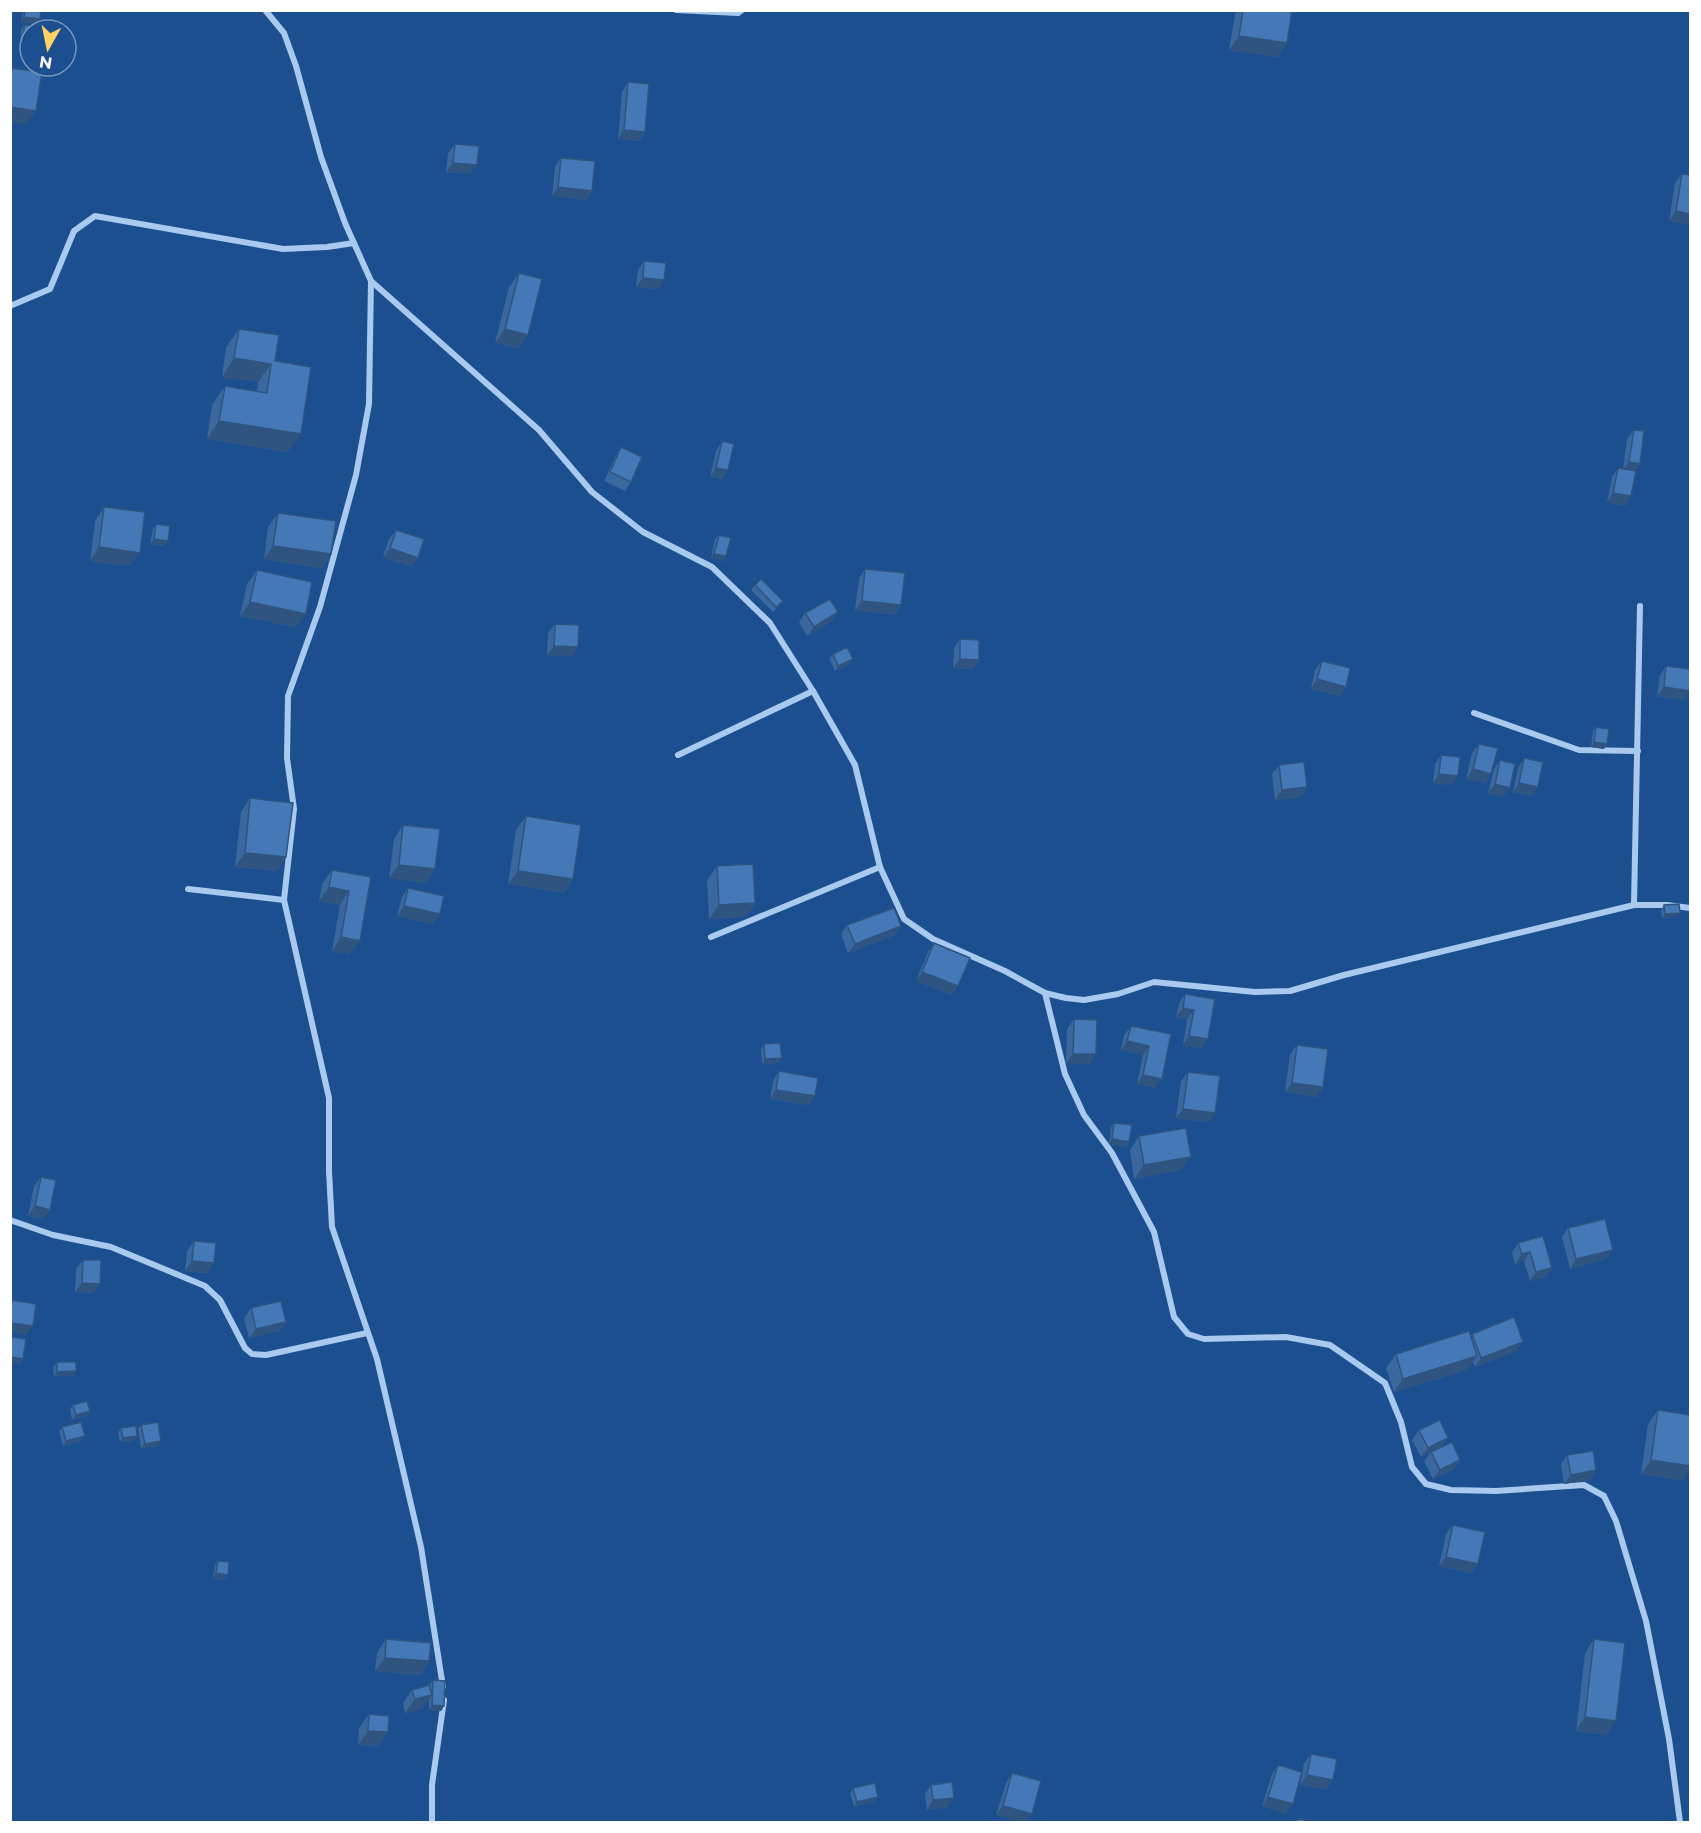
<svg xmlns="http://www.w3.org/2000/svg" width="1701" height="1833" font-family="Montserrat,sans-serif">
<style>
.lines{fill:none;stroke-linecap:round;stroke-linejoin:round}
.street{stroke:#a9c9ee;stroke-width:6}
.wall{fill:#3a679d}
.shaded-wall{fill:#305480}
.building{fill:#4478b7;stroke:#305480;stroke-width:1.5}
</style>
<rect width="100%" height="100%" fill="#1b4f8f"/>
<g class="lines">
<!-- street -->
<g class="street">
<polyline points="265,10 284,33 296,66 321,157 345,223 371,281 369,404 356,475 320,607 288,696 287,758 294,809 284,900 329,1098 329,1171 332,1227 377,1359 421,1547 443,1687"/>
<polyline points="676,10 738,13 742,10"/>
<polyline points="371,281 539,430 592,492 643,532 712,567 770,623 813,691 855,765 880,867 904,919 933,939 1005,971 1045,993 1066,998 1084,1000 1118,994 1154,982 1255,992 1290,991 1344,975 1634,905 1667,905 1690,908"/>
<polyline points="10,306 50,289 74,231 95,216 283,249 327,247 354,243"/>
<polyline points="1474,713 1579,750 1638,751"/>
<polyline points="678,755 813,691"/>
<polyline points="188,889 284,900"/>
<polyline points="1634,905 1640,606"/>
<polyline points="711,937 880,867"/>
<polyline points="1045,993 1065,1074 1084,1115 1112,1153 1154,1232 1174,1317 1188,1334 1204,1339 1286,1337 1330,1345 1385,1383 1401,1422 1412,1467 1426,1484 1451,1490 1496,1491 1584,1485 1604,1496 1616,1521 1646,1621 1669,1739 1680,1822"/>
<polyline points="10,1220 53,1235 111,1247 205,1286 220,1300 245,1348 252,1354 266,1355 367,1333"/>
<polyline points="432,1822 432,1785 444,1700"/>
</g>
</g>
<!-- wall -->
<g class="wall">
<polygon points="23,10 41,10 37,24 21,22"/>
<polygon points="1238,10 1292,10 1287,43 1277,57 1229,50 1235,15"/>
<polygon points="24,25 30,30 30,52 20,52 21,30"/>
<polygon points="628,82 645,132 639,141 618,139 622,92"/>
<polygon points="455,144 470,174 446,172 448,153"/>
<polygon points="561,158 592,191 586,200 552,196 555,167"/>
<polygon points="1682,174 1690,175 1690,221 1689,224 1669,221 1675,183"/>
<polygon points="644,261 664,280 658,289 636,287 638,270"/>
<polygon points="519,273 519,348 495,343 509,287"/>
<polygon points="239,329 275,361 288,452 207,439 212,405 225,386 257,391 258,382 222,377 226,347"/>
<polygon points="1634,430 1640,464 1634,471 1631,496 1625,506 1607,502 1612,477 1618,468 1623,469 1627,439"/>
<polygon points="722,441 728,470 722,479 710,477 716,451"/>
<polygon points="621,447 631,482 625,491 604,481 615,457"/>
<polygon points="104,507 130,566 90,561 95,521"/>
<polygon points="278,513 331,554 322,568 264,559 268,527"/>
<polygon points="156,524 164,546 150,544 153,529"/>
<polygon points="396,530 412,567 383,557 389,539"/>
<polygon points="719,535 726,556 723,561 711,558 715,539"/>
<polygon points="865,569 895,615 855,610 859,578"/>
<polygon points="257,570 296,627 240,616 247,584"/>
<polygon points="755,585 783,601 773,612 751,590"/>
<polygon points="805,613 832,621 807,636 799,622"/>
<polygon points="555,624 572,656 547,655 548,633"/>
<polygon points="960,639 979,660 972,669 953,668 954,648"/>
<polygon points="833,654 850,664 835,671 829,658"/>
<polygon points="1322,661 1346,687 1340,696 1311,689 1315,670"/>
<polygon points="1666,666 1684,700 1657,696 1660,675"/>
<polygon points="1596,727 1604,749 1591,747 1593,731"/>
<polygon points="1479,744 1491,774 1485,783 1466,779 1472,753"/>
<polygon points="1441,755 1451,785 1433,783 1435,764"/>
<polygon points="1524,758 1538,787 1531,796 1513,792 1518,768"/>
<polygon points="1500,760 1503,797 1488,793 1494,769"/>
<polygon points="1279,765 1307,787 1301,797 1275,800 1272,774"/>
<polygon points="250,798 286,857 277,871 235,867 241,812"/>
<polygon points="526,816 573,879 564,893 508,884 516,830"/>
<polygon points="403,825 426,883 389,878 394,839"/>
<polygon points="717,866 755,903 746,917 709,919 707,880"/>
<polygon points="332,870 371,877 350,954 332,951 340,905 319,901 322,884"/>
<polygon points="408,888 433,924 397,916 402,897"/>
<polygon points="1664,905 1676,917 1662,918 1661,910"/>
<polygon points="847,925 901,926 895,935 848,953 841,934"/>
<polygon points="934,943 952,995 916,981 928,952"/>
<polygon points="1185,994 1215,999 1202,1048 1183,1045 1187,1019 1176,1017 1179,1003"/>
<polygon points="1074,1019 1096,1054 1090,1064 1066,1063 1067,1029"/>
<polygon points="1131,1026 1171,1034 1155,1088 1137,1084 1143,1055 1121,1050 1124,1035"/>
<polygon points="764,1044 778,1063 762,1064 761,1049"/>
<polygon points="1297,1045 1323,1087 1316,1097 1285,1092 1290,1054"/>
<polygon points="779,1071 809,1105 770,1099 773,1081"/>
<polygon points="1188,1072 1209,1122 1176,1118 1181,1081"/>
<polygon points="1114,1123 1129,1142 1126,1146 1109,1144 1111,1127"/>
<polygon points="1139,1136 1181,1170 1134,1179 1130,1150"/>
<polygon points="41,1177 50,1210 43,1219 28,1216 34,1186"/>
<polygon points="1568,1228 1613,1250 1606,1259 1570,1269 1562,1237"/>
<polygon points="194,1241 208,1273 185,1271 187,1251"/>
<polygon points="1518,1243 1552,1268 1546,1277 1530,1281 1524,1261 1515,1264 1512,1253"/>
<polygon points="83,1260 94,1293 75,1292 76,1269"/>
<polygon points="251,1308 286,1322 279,1331 249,1338 244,1318"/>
<polygon points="1472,1334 1517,1351 1475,1367 1473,1362 1467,1370 1394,1392 1386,1368 1396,1354 1470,1336"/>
<polygon points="57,1362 73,1376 54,1376 53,1367"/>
<polygon points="73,1405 87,1416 72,1420 70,1409"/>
<polygon points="1658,1410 1683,1480 1641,1474 1648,1424"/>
<polygon points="141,1425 158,1446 141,1448 138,1429"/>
<polygon points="62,1427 82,1441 63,1446 59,1431"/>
<polygon points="121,1428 134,1441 120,1442 118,1433"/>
<polygon points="1419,1430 1443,1446 1460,1460 1454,1469 1433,1479 1424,1461 1430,1453 1421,1457 1412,1440"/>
<polygon points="1567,1455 1590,1480 1564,1484 1561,1464"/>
<polygon points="1453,1525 1478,1564 1471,1573 1439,1566 1446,1534"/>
<polygon points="218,1561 224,1580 213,1578 215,1565"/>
<polygon points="386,1639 429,1661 420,1675 375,1671 377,1653"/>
<polygon points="1594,1639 1606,1735 1576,1731 1585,1653"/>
<polygon points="433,1680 444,1706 441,1711 429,1710 429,1699 422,1709 405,1713 403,1703 412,1690 429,1687 429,1685"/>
<polygon points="369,1714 388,1732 378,1746 358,1745 359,1728"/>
<polygon points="1311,1754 1333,1780 1326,1789 1300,1785 1304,1763"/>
<polygon points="1278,1765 1286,1814 1262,1806 1272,1774"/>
<polygon points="1012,1773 1026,1822 1022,1822 996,1815 1006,1783"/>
<polygon points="931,1785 948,1807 927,1810 925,1794"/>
<polygon points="853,1788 875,1801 854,1807 850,1793"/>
</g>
<!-- shaded-wall -->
<g class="shaded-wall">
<polygon points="24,17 40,19 37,24 21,22"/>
<polygon points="1239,36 1287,43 1277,57 1229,50"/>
<polygon points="24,47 30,48 30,52 20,52"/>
<polygon points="10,107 36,111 26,124 10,122"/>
<polygon points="624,130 645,132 639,141 618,139"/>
<polygon points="453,163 477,165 470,174 446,172"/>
<polygon points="558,187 592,191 586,200 552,196"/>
<polygon points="1676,211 1690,214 1690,221 1689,224 1669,221"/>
<polygon points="643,278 664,280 658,289 636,287"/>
<polygon points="505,329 528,335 519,348 495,343"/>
<polygon points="234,358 271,364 258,382 222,377"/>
<polygon points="219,421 301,434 288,452 207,439"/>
<polygon points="1629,462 1640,464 1633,473 1622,471"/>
<polygon points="716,468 728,470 722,479 710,477"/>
<polygon points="1613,493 1631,496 1625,506 1607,502"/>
<polygon points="154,539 168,541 164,546 150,544"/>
<polygon points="273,546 331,554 322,568 264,559"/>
<polygon points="99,547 140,553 130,566 90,561"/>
<polygon points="390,548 418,558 412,567 383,557"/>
<polygon points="714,554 726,556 723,561 711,558"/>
<polygon points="862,601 901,605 895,615 855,610"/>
<polygon points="250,602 306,614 296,627 240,616"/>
<polygon points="838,612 832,621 807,636 814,627"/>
<polygon points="554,646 578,647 572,656 547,655"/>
<polygon points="853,659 850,664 835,671 838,666"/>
<polygon points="960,659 979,660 972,669 953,668"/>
<polygon points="1317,679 1346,687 1340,696 1311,689"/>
<polygon points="1664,687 1690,691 1684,700 1657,696"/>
<polygon points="1594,742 1607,744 1604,749 1591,747"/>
<polygon points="1473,769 1491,774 1485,783 1466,779"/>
<polygon points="1439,774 1458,776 1451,785 1433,783"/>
<polygon points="1519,783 1538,787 1531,796 1513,792"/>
<polygon points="1495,784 1510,788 1503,797 1488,793"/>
<polygon points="1307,787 1301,797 1275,800 1282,790"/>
<polygon points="245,853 286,857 277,871 235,867"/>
<polygon points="399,865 435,869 426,883 389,878"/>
<polygon points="518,871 573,879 564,893 508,884"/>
<polygon points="329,887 349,891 340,905 319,901"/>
<polygon points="755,903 746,917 709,919 719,905"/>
<polygon points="404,906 440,914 433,924 397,916"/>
<polygon points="1680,913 1676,917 1662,918 1665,914"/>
<polygon points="901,926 895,935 848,953 855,944"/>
<polygon points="341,937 360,941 350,954 332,951"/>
<polygon points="922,972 958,986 952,995 916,981"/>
<polygon points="1183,1008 1194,1010 1187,1019 1176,1017"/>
<polygon points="1189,1036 1208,1039 1202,1048 1183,1045"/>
<polygon points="1127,1041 1149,1046 1143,1055 1121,1050"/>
<polygon points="1073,1054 1096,1054 1090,1064 1066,1063"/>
<polygon points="782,1058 778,1063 762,1064 765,1059"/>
<polygon points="1143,1075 1162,1079 1155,1088 1137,1084"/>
<polygon points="1292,1083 1323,1087 1316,1097 1285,1092"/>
<polygon points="776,1090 815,1096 809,1105 770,1099"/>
<polygon points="1183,1109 1215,1113 1209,1122 1176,1118"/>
<polygon points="1112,1139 1129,1142 1126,1146 1109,1144"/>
<polygon points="1191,1157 1181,1170 1134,1179 1144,1165"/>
<polygon points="35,1206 50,1210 43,1219 28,1216"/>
<polygon points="1613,1250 1606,1259 1570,1269 1576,1259"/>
<polygon points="1530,1252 1524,1261 1515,1264 1522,1254"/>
<polygon points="192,1261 214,1263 208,1273 185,1271"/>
<polygon points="1552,1268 1546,1277 1530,1281 1536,1272"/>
<polygon points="82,1283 100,1284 94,1293 75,1292"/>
<polygon points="286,1322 279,1331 249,1338 256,1329"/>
<polygon points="10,1323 33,1326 26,1335 10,1333"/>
<polygon points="1523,1342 1517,1351 1475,1367 1481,1358"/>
<polygon points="1477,1356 1467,1370 1394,1392 1403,1379"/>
<polygon points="10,1357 23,1359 20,1364 10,1362"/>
<polygon points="76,1371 73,1376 54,1376 57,1372"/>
<polygon points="90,1411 87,1416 72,1420 76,1415"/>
<polygon points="85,1436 82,1441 63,1446 66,1441"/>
<polygon points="137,1436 134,1441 120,1442 123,1438"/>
<polygon points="1448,1438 1442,1447 1421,1457 1428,1448"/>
<polygon points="161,1441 158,1446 141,1448 145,1444"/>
<polygon points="1460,1460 1454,1469 1433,1479 1440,1470"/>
<polygon points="1651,1460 1690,1466 1690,1469 1683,1480 1641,1474"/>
<polygon points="1596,1470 1590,1480 1564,1484 1571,1475"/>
<polygon points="1446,1557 1478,1564 1471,1573 1439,1566"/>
<polygon points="216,1573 228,1575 224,1580 213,1578"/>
<polygon points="385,1658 429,1661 420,1675 375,1671"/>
<polygon points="432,1695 422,1709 405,1713 415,1699"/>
<polygon points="432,1705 444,1706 441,1711 429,1710"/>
<polygon points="1585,1717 1616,1721 1606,1735 1576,1731"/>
<polygon points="368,1731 388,1732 378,1746 358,1745"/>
<polygon points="1307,1775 1333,1780 1326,1789 1300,1785"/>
<polygon points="878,1797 875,1801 854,1807 857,1802"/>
<polygon points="1268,1797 1293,1804 1286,1814 1262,1806"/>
<polygon points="954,1798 948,1807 927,1810 933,1800"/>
<polygon points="1003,1806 1032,1814 1026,1822 1022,1822 996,1815"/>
</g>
<!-- building -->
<g class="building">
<polygon points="25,10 41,10 40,19 24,17"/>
<polygon points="1243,10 1292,10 1287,43 1239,36"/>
<polygon points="24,25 36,26 36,30 30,30 30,48 24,47"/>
<polygon points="10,68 42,72 36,111 10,107"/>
<polygon points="628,82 649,84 645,132 624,130"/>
<polygon points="455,144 479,146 477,165 453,163"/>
<polygon points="561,158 595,161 592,191 558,187"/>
<polygon points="1682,174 1690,175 1690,214 1676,211"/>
<polygon points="644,261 666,263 664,280 643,278"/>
<polygon points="519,273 542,279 528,335 505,329"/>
<polygon points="239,329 279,335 275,361 311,367 301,434 219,421 225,386 267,393 271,364 234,358"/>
<polygon points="1634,430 1644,431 1640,464 1629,462"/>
<polygon points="722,441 734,444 728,470 716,468"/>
<polygon points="621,447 642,457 631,482 610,472"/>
<polygon points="1618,468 1636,471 1631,496 1613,493"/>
<polygon points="104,507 145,512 140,553 99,547"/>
<polygon points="278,513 336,521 331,554 273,546"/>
<polygon points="156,524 170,526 168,541 154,539"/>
<polygon points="396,530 424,539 418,558 390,548"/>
<polygon points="719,535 731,538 726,556 714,554"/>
<polygon points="865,569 905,573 901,605 862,601"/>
<polygon points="257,570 312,582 306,614 250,602"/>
<polygon points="761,579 783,601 776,607 755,585"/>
<polygon points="830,599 838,612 814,627 805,613"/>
<polygon points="555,624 579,625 578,647 554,646"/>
<polygon points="960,639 979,640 979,660 960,659"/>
<polygon points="847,647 853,659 838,666 833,654"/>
<polygon points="1322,661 1350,668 1346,687 1317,679"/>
<polygon points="1666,666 1690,669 1690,691 1664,687"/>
<polygon points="1596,727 1609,729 1607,744 1594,742"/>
<polygon points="1479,744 1498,748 1491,774 1473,769"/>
<polygon points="1441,755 1460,757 1458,776 1439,774"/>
<polygon points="1524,758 1543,762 1538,787 1519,783"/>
<polygon points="1500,760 1515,764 1510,788 1495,784"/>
<polygon points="1304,762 1307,787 1282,790 1279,765"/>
<polygon points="250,798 293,803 286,857 245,853"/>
<polygon points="526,816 581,825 573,879 518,871"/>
<polygon points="403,825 440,829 435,869 399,865"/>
<polygon points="753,864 755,903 719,905 717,866"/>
<polygon points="332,870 371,877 360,941 341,937 349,891 329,887"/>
<polygon points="408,888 444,896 440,914 404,906"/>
<polygon points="1679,904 1680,913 1665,914 1664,905"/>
<polygon points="894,908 901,926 855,944 847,925"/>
<polygon points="934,943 970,958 958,986 922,972"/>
<polygon points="1185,994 1215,999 1208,1039 1189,1036 1194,1010 1183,1008"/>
<polygon points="1074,1019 1097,1020 1096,1054 1073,1054"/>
<polygon points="1131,1026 1171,1034 1162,1079 1143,1075 1149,1046 1127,1041"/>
<polygon points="780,1043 782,1058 765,1059 764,1044"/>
<polygon points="1297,1045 1328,1049 1323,1087 1292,1083"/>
<polygon points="779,1071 818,1078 815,1096 776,1090"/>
<polygon points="1188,1072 1220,1076 1215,1113 1183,1109"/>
<polygon points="1114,1123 1132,1125 1129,1142 1112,1139"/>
<polygon points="1186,1128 1191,1157 1144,1165 1139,1136"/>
<polygon points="41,1177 56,1180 50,1210 35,1206"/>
<polygon points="1605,1219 1613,1250 1576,1259 1568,1228"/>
<polygon points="1543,1236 1552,1268 1536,1272 1530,1252 1522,1254 1518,1243"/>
<polygon points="194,1241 216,1243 214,1263 192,1261"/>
<polygon points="83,1260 101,1260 100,1284 82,1283"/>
<polygon points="11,1300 36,1304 33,1326 10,1323"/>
<polygon points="281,1301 286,1322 256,1329 251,1308"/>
<polygon points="1514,1317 1523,1342 1481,1358 1472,1334"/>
<polygon points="1469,1331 1477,1356 1403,1379 1396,1354"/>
<polygon points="12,1337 26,1339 23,1359 10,1357 10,1344"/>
<polygon points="57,1362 76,1362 76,1371 57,1372"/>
<polygon points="87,1401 90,1411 76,1415 73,1405"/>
<polygon points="1658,1410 1690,1415 1690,1466 1651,1460"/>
<polygon points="1440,1420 1448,1438 1428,1448 1419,1430"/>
<polygon points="81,1422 85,1436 66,1441 62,1427"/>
<polygon points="158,1422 161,1441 145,1444 141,1425"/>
<polygon points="136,1426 137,1436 123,1438 121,1428"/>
<polygon points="1452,1442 1460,1460 1440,1470 1431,1452"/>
<polygon points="1593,1451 1596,1470 1571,1475 1567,1455"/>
<polygon points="1453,1525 1485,1532 1478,1564 1446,1557"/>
<polygon points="218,1561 229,1562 228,1575 216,1573"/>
<polygon points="386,1639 431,1643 429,1661 385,1658"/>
<polygon points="1594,1639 1625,1643 1616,1721 1585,1717"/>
<polygon points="433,1680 445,1681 444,1706 432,1705"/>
<polygon points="429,1685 432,1695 415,1699 412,1690"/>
<polygon points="369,1714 389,1716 388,1732 368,1731"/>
<polygon points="1311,1754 1337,1759 1333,1780 1307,1775"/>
<polygon points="1278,1765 1302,1772 1293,1804 1268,1797"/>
<polygon points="1012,1773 1041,1781 1032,1814 1003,1806"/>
<polygon points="952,1782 954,1798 933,1800 931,1785"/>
<polygon points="875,1783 878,1797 857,1802 853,1788"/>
<polygon points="1298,1818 1310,1822 1297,1822"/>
</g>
<!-- border -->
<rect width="1701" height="1833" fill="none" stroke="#ffffff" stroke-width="24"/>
<!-- north arrow -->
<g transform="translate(48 48) rotate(189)"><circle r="28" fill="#1b4f8f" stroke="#7695bc" stroke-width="1.5"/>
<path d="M0-4.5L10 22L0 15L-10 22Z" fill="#ffd166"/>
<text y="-9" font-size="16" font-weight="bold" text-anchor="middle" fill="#ffffff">N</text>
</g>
</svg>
